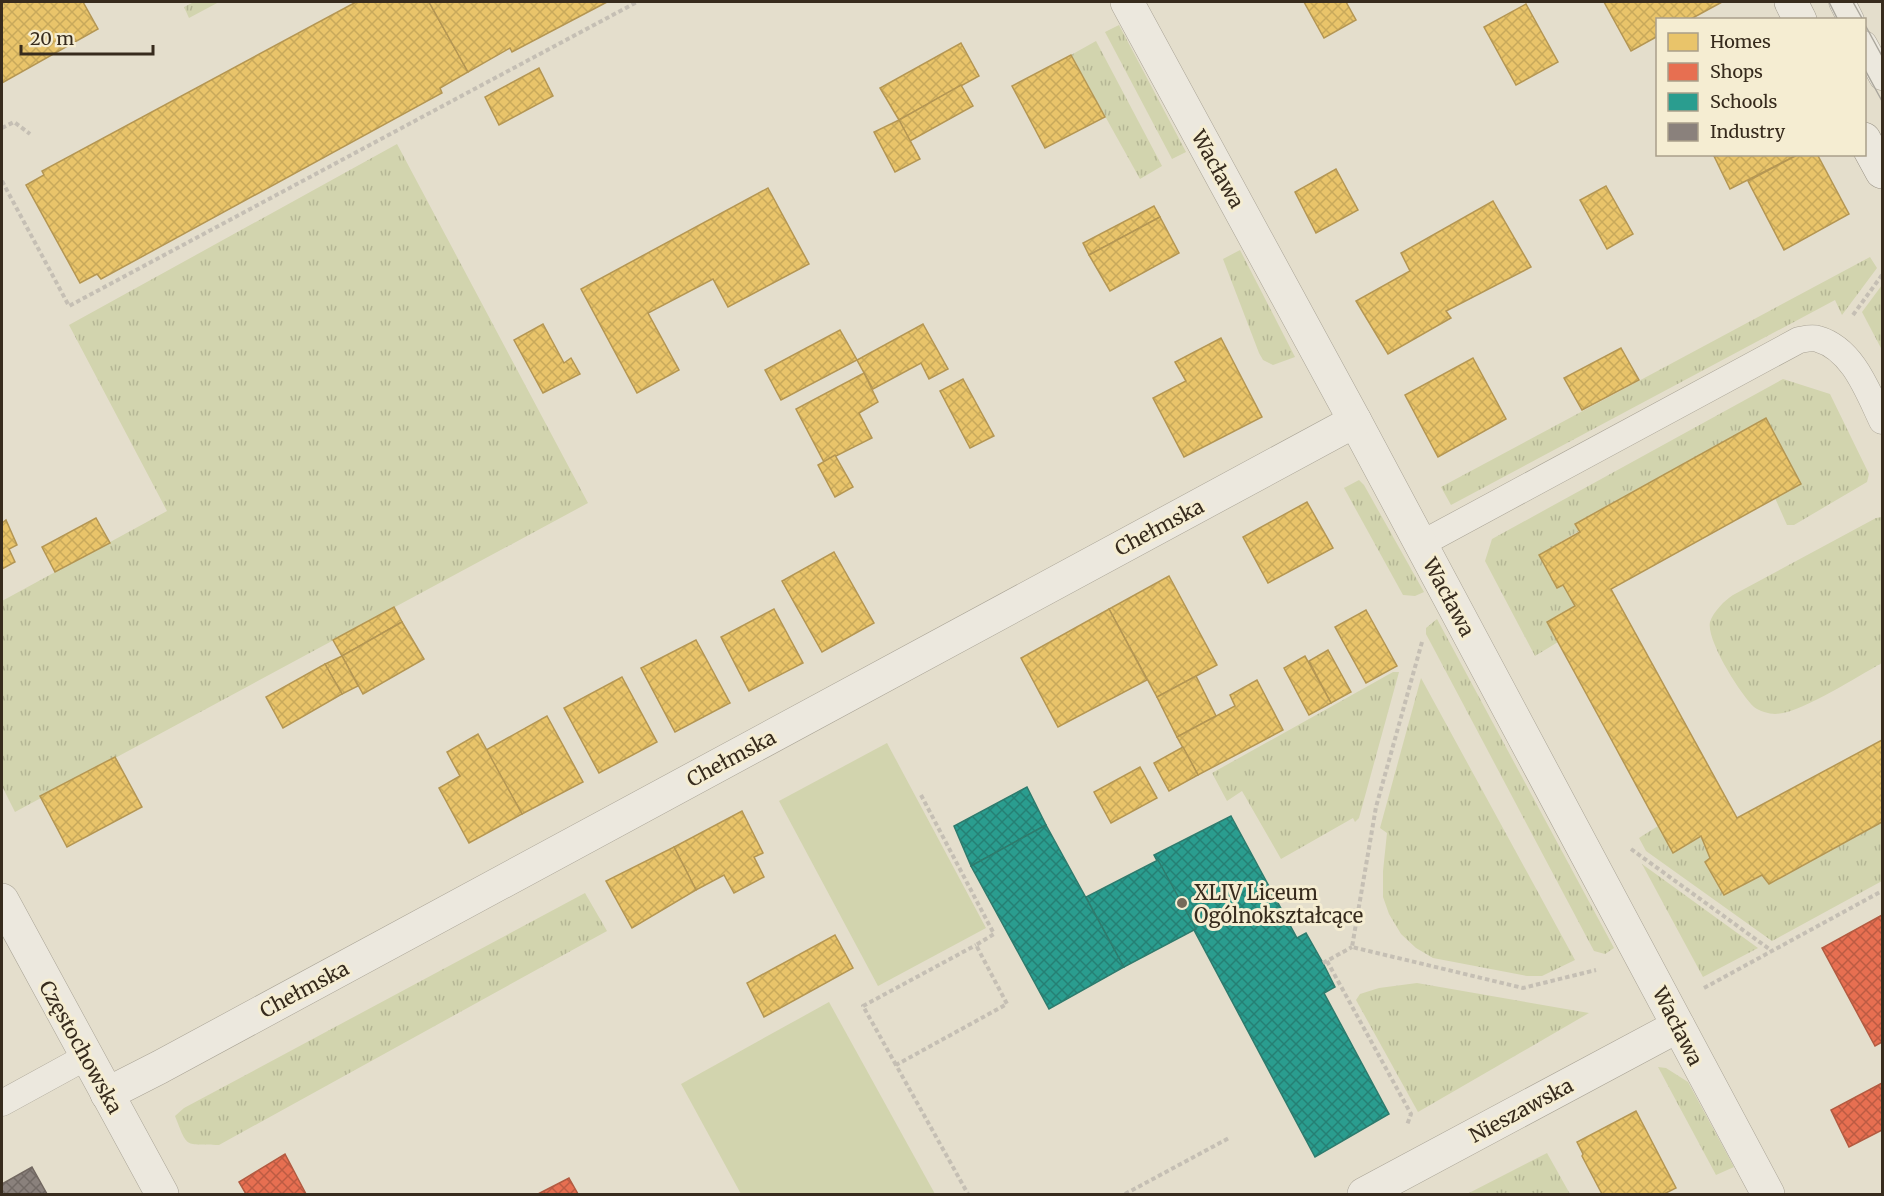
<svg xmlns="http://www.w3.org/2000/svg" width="1884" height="1196" font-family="Merriweather,serif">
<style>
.grass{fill:url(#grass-tufts)}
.pitch{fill:#d2d4ae}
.homes{fill:url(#homes-cross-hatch);stroke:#b49653;stroke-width:1.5}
.shops{fill:url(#shops-cross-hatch);stroke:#b25b41;stroke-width:1.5}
.schools{fill:url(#schools-cross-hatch);stroke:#2e7b6d;stroke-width:1.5}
.industry{fill:url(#industry-cross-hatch);stroke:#716760;stroke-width:1.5}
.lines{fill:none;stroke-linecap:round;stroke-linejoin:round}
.service-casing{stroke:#a9a395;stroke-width:27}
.minor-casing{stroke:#a9a395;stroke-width:34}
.secondary-casing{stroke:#989285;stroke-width:34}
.path{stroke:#c5bfb4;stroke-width:4;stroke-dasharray:4.5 3;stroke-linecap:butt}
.service{stroke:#ece8de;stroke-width:26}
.minor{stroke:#ece8de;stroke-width:33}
.secondary{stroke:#ece8de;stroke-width:33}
.tram{stroke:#aba79d;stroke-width:1.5}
.poi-dot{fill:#746a5a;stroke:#f5edd2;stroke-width:2}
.labels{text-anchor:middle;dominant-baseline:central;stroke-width:6;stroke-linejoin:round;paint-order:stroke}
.street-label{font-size:20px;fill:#372b1d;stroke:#f5edd2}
.poi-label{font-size:20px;fill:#372b1d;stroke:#f5edd2;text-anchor:start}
</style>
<defs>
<pattern id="grass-tufts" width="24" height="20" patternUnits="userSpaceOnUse" patternTransform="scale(1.5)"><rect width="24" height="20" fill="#d2d4ae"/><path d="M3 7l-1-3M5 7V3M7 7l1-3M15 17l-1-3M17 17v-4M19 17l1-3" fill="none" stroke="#b5b695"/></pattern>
<pattern id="homes-cross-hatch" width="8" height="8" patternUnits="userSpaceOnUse" patternTransform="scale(1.5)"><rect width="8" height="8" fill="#e9c46a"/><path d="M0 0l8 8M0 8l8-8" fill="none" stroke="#c8a95b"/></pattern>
<pattern id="shops-cross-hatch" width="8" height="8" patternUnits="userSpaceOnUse" patternTransform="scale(1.5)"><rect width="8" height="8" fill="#e76f51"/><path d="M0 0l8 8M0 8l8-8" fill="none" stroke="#bc5b43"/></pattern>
<pattern id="schools-cross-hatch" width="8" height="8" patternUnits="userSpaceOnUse" patternTransform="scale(1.5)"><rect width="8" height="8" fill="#2a9d8f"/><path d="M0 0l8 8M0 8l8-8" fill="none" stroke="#258074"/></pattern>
<pattern id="industry-cross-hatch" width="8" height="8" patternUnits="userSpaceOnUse" patternTransform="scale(1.5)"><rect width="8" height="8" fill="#8a817c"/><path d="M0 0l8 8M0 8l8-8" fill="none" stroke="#726a65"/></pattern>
</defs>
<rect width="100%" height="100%" fill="#e4decc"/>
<!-- grass -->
<g class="grass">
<polygon points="194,2 219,2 189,18 184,7"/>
<polygon points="1119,25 1186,152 1172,159 1105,32"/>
<polygon points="1096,41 1162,166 1140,179 1071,55"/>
<polygon points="397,144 588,503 15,812 2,786 2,601 167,511 69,325"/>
<polygon points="1240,250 1295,357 1273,365 1263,360 1259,353 1223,259"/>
<polygon points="1870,257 1877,268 1842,315 1835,300 1451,505 1441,487"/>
<polygon points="1882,285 1882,350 1862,312"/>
<polygon points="1783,379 1830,394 1869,474 1867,482 1794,525 1787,525 1775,498 1801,484 1766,419 1539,555 1563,585 1575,606 1558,642 1535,656 1485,561 1492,539"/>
<polygon points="1359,480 1364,485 1424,592 1415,596 1403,595 1344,488"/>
<path d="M1882,517V663C1858,676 1800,714 1775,714C1769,714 1759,711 1754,707C1741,695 1706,640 1710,622C1713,612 1725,600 1733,595L1876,518Z"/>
<polygon points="1437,619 1614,948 1605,954 1594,951 1426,634 1426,628"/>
<polygon points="1393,672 1399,672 1359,818 1355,822 1353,818 1281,859 1242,791 1227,801 1212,773"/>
<polygon points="1421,678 1575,960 1542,976 1527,976 1433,958 1416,948 1401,934 1389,914 1383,897 1383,871 1387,833 1380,828"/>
<polygon points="1882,822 1882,881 1772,941 1646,851 1639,838 1658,826 1673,853 1701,836 1710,858 1705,862 1724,895 1762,875 1769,884"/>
<polygon points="1642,864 1758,948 1703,977"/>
<path d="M585,893L607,931L219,1145C184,1144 188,1149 175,1116L184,1108Z"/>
<polygon points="1417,983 1589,1013 1418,1112 1356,1000 1360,994 1379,988"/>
<polygon points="1658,1067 1666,1068 1688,1082 1734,1167 1716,1175"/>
<polygon points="1547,1153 1570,1194 1467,1194"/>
</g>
<!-- pitch -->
<g class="pitch">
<polygon points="887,743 986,928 878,986 779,801"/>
<polygon points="829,1002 935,1194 741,1194 681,1084"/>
</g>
<!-- homes -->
<g class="homes">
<polygon points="2,2 83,2 98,29 2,83"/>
<polygon points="356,2 429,2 468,72 440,88 442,93 101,279 97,274 80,283 26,185 44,175 42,171"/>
<polygon points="429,2 607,2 512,52 510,48 468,72"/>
<polygon points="1304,2 1346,2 1356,20 1324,38"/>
<polygon points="1604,2 1722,2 1689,20 1658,20 1658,36 1631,51"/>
<polygon points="1526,4 1558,62 1516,85 1484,27"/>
<polygon points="961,43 979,76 899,120 880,88"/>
<polygon points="1071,55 1105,117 1045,148 1012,86"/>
<polygon points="539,68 553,96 499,125 485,97"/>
<polygon points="961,85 973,106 910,141 899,120"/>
<polygon points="899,120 920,159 895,172 874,132"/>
<polygon points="1713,154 1799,154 1730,189"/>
<polygon points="1799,154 1817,154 1849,214 1784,250 1748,181"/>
<polygon points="1336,169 1358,210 1316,233 1295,192"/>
<polygon points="1606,186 1633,234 1607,249 1580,200"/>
<polygon points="768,188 809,264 728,307 713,279 648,313 679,370 637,393 581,289"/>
<polygon points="1493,201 1531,267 1446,311 1451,318 1388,354 1356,301 1410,271 1401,253"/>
<polygon points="1154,206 1160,217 1089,255 1083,243"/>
<polygon points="1160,217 1179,253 1110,291 1089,255"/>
<polygon points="543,324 564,363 571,358 580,374 543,393 514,340"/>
<polygon points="923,324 948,369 929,379 921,363 873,389 857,360"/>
<polygon points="840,330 857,360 781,400 765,370"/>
<polygon points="1221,338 1262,417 1184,457 1153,398 1186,381 1175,362"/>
<polygon points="1621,348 1639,380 1582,410 1564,378"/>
<polygon points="1473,358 1506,419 1438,457 1405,395"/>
<polygon points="864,373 878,402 859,413 872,438 824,462 796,409"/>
<polygon points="963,379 994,436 970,448 940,391"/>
<polygon points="1766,418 1801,484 1611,589 1737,818 1882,740 1882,822 1769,884 1762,875 1724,895 1705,862 1710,858 1701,836 1673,853 1611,739 1547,622 1575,606 1563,585 1557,588 1539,555 1580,532 1575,524"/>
<polygon points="835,455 853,487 835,497 818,465"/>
<polygon points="1307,502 1333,548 1268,583 1243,537"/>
<polygon points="96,518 110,543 55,572 42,547"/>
<polygon points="6,520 17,545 9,549 15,562 2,569 2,523"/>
<polygon points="834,552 874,623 822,652 782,581"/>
<polygon points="1169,576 1217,665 1157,697 1109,609"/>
<polygon points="394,607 402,622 342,656 333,640"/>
<polygon points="774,609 803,663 749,691 721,637"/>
<polygon points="1109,609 1147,680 1058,727 1021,658"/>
<polygon points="1366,610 1397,666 1366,683 1335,627"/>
<polygon points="402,622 424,659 363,694 342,656"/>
<polygon points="696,640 730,703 675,732 641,668"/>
<polygon points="1328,650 1351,692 1331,703 1309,661"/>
<polygon points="342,656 358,686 342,694 325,664"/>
<polygon points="1305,656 1331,703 1309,715 1284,668"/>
<polygon points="325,664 342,694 283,728 266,697"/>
<polygon points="1196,676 1216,716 1177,737 1157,697"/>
<polygon points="622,677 657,742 599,773 564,708"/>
<polygon points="1257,680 1283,730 1198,775 1177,737 1235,706 1230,695"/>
<polygon points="547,716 583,782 522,814 486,750"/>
<polygon points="478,734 522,814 469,843 439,788 460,776 447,752"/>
<polygon points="1183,747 1198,775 1169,791 1154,763"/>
<polygon points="115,757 142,807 67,847 40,796"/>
<polygon points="1140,767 1157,798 1111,823 1094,792"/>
<polygon points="742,811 763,853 754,857 764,877 734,893 724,875 696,890 674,847"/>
<polygon points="674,847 696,890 632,928 606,881"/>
<polygon points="835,935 853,968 764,1017 747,983"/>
<polygon points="1636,1111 1676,1188 1664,1194 1602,1194 1582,1156 1583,1154 1577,1142"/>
</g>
<!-- shops -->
<g class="shops">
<polygon points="1882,915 1882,1042 1875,1046 1822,948"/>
<polygon points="1882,1083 1882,1130 1849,1147 1831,1110"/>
<polygon points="285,1154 306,1194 246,1194 239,1182"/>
<polygon points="569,1178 578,1194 538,1194"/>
</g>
<!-- schools -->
<g class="schools">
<polygon points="1027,787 1046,825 971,866 954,826"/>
<polygon points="1231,816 1297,938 1306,933 1323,963 1335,987 1324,993 1389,1114 1315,1157 1154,855"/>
<polygon points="1046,825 1124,967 1049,1009 971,866"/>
<polygon points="1158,860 1196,929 1124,967 1086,897"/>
</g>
<!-- industry -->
<polygon class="industry" points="32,1167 47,1194 2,1194 2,1184"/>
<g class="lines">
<!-- service casing -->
<g class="service-casing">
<g id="service">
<polyline points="1842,2 1851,20"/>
<polyline points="1864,44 1882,77"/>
<path d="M1421,544L1799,340C1805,339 1812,337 1818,339C1853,349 1868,392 1882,421"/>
<polyline points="2,1103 86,1057"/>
</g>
</g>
<!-- minor casing -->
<g class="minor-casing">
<g id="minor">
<polyline points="1127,2 1355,421 1768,1194"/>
<polyline points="2,900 162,1194"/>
<polyline points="107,1094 160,1067 1355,421"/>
<polyline points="1364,1194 1678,1026"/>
</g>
</g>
<!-- secondary casing -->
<g class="secondary-casing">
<g id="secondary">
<polyline points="1791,2 1800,20"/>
<polyline points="1864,139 1882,172"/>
</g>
</g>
<!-- path -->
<g class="path">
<polyline points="2,128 14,122 30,134"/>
<polyline points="2,181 69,306 637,2"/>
<polyline points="1853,315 1882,275"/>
<polyline points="1422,642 1376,807 1352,947 1523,988 1596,970"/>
<polyline points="921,795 994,934 976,945 1007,1004 896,1065 968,1194"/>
<polyline points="1631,849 1772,951"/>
<polyline points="1327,961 1411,1114 1407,1125"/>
<polyline points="1323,963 1352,947"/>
<polyline points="1704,988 1882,891"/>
<polyline points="896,1065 863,1006 976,945"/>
<polyline points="1125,1194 1229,1138"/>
</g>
<!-- service -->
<use href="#service" class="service"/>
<!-- minor -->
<use href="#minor" class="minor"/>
<!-- secondary -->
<use href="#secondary" class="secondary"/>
<!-- tram -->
<g class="tram">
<polyline points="1829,2 1838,20"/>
<polyline points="1853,2 1863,20"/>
<polyline points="1864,23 1882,56"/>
<polyline points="1864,68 1882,101"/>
</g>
</g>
<!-- markers -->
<circle class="poi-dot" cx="1182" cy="903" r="6"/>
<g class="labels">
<!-- street labels -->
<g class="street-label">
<text transform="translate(1218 169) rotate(61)">Wacława</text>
<text transform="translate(1159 527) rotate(-28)">Chełmska</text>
<text transform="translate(1449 597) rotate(62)">Wacława</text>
<text transform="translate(731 758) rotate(-28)">Chełmska</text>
<text transform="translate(304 989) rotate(-28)">Chełmska</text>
<text transform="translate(1678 1026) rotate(63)">Wacława</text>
<text transform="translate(81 1047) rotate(61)">Częstochowska</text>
<text transform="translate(1521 1110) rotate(-28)">Nieszawska</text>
</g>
<!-- poi labels -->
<g class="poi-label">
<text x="1194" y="892">XLIV Liceum<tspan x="1194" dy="23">Ogólnokształcące</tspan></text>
</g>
</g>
<!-- border -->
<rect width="1884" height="1196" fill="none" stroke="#372b1d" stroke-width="6"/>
<!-- legend -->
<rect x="1656" y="18" width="210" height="138" fill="#f5edd2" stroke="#a99f8a" stroke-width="1.5"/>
<rect x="1668" y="33" width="30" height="18" fill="#e9c46a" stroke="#a99f8a" stroke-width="1.5"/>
<text x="1710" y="48" font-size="18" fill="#372b1d">Homes</text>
<rect x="1668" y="63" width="30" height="18" fill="#e76f51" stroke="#a99f8a" stroke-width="1.5"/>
<text x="1710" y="78" font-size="18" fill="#372b1d">Shops</text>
<rect x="1668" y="93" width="30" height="18" fill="#2a9d8f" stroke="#a99f8a" stroke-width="1.5"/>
<text x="1710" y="108" font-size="18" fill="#372b1d">Schools</text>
<rect x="1668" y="123" width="30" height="18" fill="#8a817c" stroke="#a99f8a" stroke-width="1.5"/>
<text x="1710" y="138" font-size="18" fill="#372b1d">Industry</text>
<!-- scale -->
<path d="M21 45v9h132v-9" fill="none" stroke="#372b1d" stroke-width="3"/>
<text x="30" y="45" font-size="18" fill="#372b1d" stroke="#f5edd2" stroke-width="4.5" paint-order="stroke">20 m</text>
</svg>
